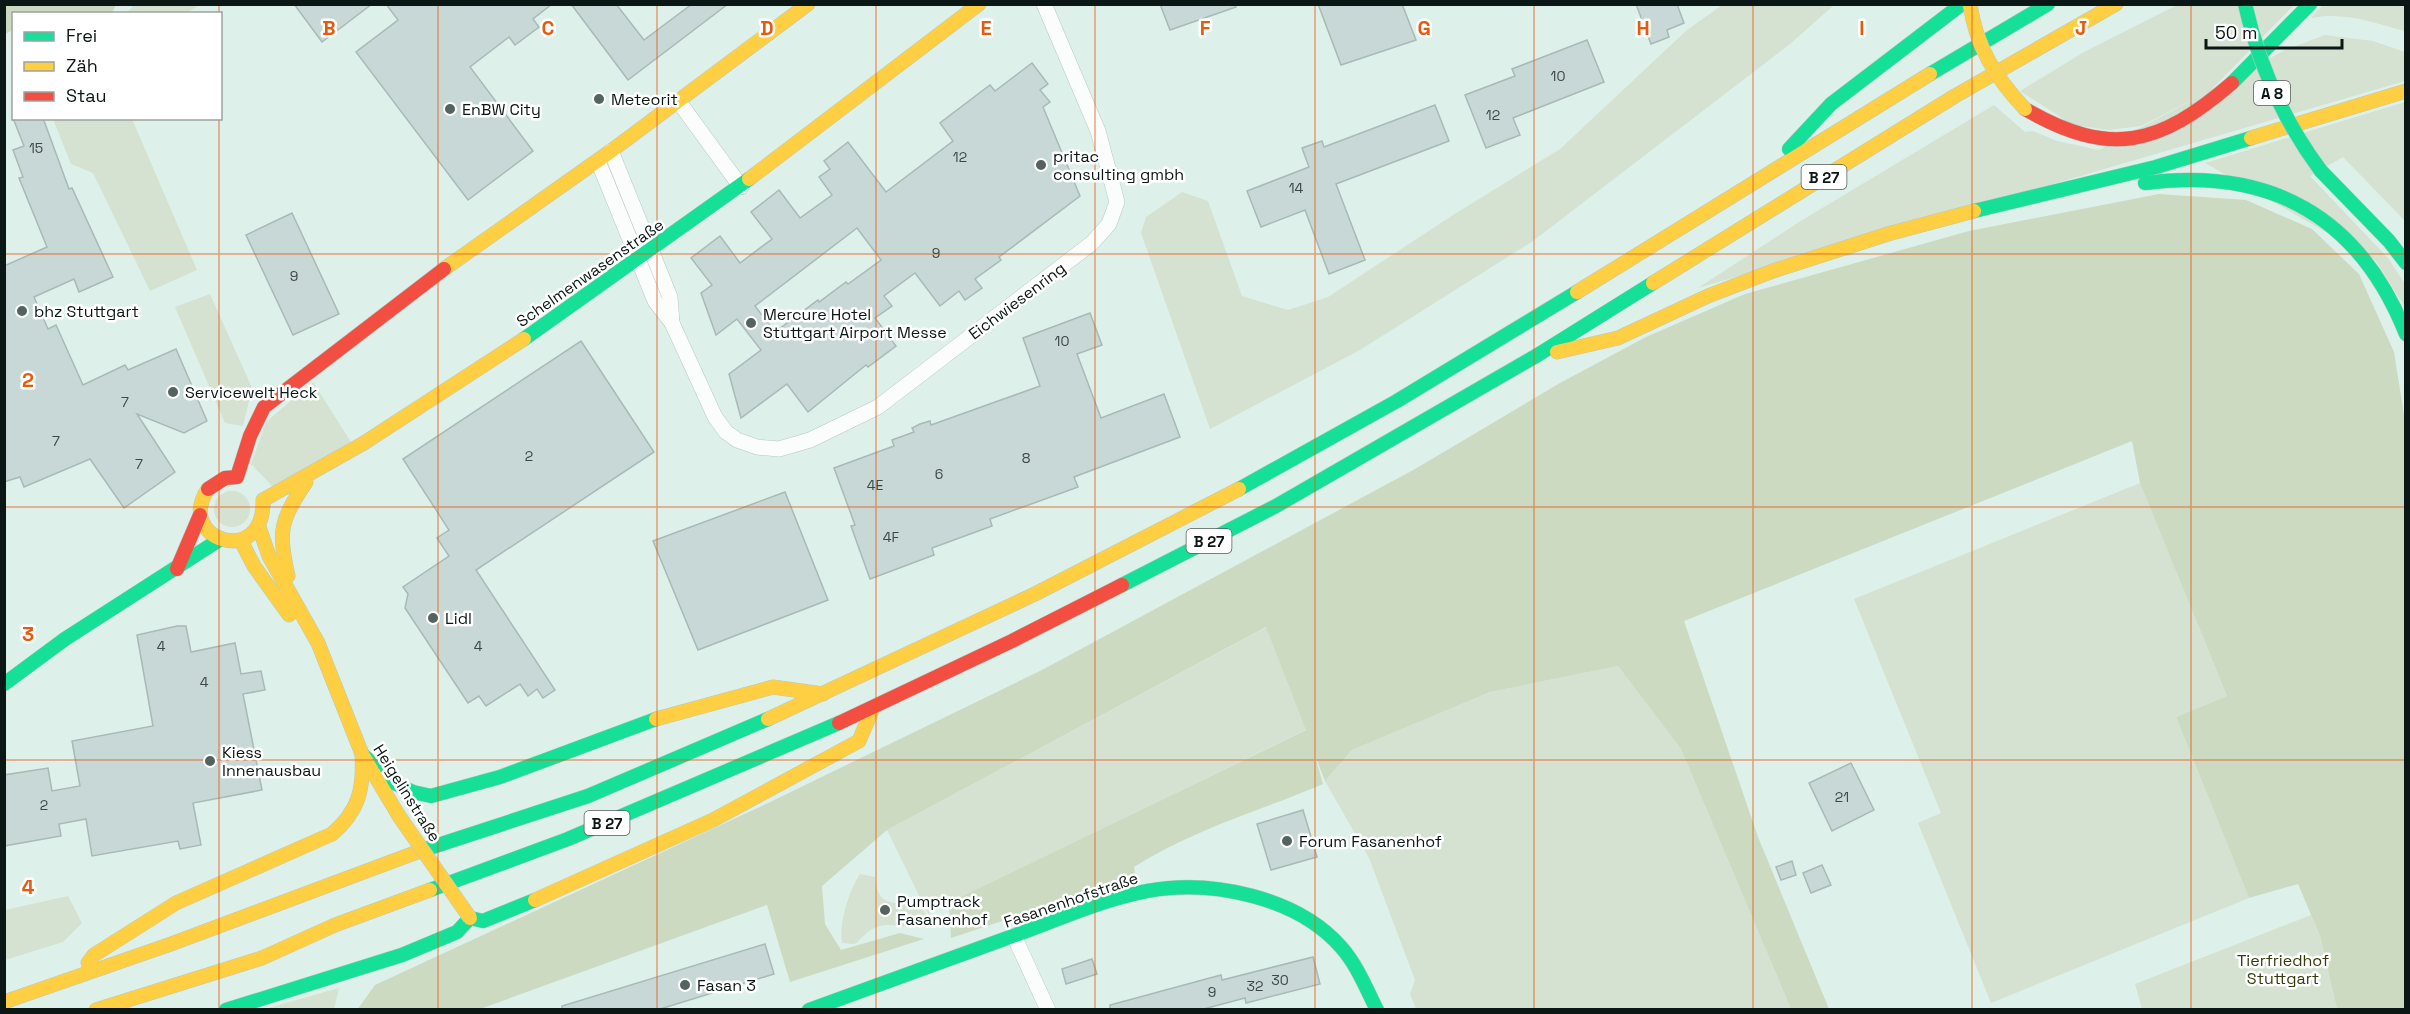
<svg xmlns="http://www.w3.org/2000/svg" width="2410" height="1014" font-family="'Space Grotesk',sans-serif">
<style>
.green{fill:#d5e1d1}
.forest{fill:#ccdac1}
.building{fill:#c8d8d6;stroke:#a9b9b6;stroke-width:1.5;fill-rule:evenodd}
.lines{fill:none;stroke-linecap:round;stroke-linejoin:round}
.street-casing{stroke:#b8c8c2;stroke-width:16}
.fast-casing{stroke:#b8c8c2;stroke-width:15}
.slow-casing{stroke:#b8c8c2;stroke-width:15}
.jam-casing{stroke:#b8c8c2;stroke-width:15}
.street{stroke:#fafdfc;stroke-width:15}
.fast{stroke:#16e098;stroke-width:14}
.slow{stroke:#ffcf43;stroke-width:14}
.jam{stroke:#f24e42;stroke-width:14}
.fast-bridge-casing{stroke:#b8c8c2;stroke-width:15;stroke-linecap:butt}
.slow-bridge-casing{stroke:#b8c8c2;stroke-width:15;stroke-linecap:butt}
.fast-bridge{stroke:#16e098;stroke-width:14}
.slow-bridge{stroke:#ffcf43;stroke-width:14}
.grid{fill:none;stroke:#e8590c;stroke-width:1.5;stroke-opacity:0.55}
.poi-dot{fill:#54635f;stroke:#fff;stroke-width:2}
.labels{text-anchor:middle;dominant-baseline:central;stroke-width:5;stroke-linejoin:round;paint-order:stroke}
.number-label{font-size:14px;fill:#3c4946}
.shield{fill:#fff;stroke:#545d5a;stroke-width:1.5}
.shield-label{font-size:15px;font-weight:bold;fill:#0a1714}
.poi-label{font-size:16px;fill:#0a1714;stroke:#fff;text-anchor:start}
.street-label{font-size:16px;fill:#0a1714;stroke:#fff}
.park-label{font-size:16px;fill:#343b0c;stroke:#fff}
.grid-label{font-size:20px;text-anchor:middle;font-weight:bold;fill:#e8590c;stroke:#fff;stroke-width:5;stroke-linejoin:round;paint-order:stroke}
</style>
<rect width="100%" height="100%" fill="#ddf1ea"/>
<!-- green -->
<g class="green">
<polygon points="134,5 134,4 199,5 187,13 127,13"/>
<polygon points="1722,5 1834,5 1790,44 1533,241 1360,350 1210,429 1141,233 1146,217 1182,192 1208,201 1242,296 1288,310 1328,297 1453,215 1560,149 1687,30"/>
<polygon points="2177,5 2294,5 2211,90 2141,126 2109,130 2073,125 2020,91 2084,52"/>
<path d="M2323,5H2405V31C2374,23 2344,11 2311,18Z"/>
<polygon points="2325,35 2373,41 2405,52 2405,81 1698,288 1799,222 1994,105 2025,132 2033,131 2057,141 2099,150 2285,50"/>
<polygon points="2405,102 2405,221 2343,157 2310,176 2388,258 2405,284 2405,307 2375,260 2205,163"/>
<polygon points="53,119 132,119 197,270 150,291 93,173 71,164"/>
<polygon points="210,294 252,388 243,426 225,423 175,307"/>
<polygon points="313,382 351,442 274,488 251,464 266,422"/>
<polygon points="2140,483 2227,696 2176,717 2249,898 1991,1003 1918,823 1941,813 1854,599"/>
<circle cx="232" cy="509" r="18"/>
<polygon points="1267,627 1307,729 928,914 887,830"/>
<polygon points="1618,666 1681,749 1791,1009 1416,1009 1410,994 1415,980 1369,858 1325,781 1352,750 1490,692"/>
<path d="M860,874L875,877C877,908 895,902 920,905L926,915L925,923C906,932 893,921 877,927C868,930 862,938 855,944L842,943C839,922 849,891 860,874Z"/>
<polygon points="68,896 82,923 63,942 5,960 5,910"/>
<polygon points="2311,915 2320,936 2337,1009 2142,1009 2135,984"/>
<polygon points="339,988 334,1009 261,1010"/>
</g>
<!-- forest -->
<g class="forest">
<polygon points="5,4 116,4 116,5 112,13 14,14 13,30 5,34"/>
<path d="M2159,194L2246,200L2312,229L2359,274L2394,352L2406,428L2405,1009H2337L2320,936L2298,884L2249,898L2176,717L2227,696L2140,483L2132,441L1684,621L1758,837L1829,1009H1791L1681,749L1618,666L1490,692L1352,750L1325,781L1314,753L1323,784C1260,811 1192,830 1134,867L1136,880L1098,889L951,938L949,903L1306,730L1266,627L887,830L822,886L825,924L841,950L900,933L924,939L790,982L767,905L480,1009L357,1010L375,985L766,804L1042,670L1415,469L1560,383L1646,337L1745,294L1969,231Z"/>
</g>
<!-- building -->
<g class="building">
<polygon points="294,4 372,4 322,42"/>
<polygon points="386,4 552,4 533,19 539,27 515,45 509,37 470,67 533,151 468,200 356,52 398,20"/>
<polygon points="571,4 616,4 644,40 692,4 728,4 628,80"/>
<polygon points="1160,4 1235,4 1236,7 1170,30"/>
<polygon points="1318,4 1402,4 1416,40 1341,65"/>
<polygon points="1636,4 1677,4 1684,23 1667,30 1669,37 1651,44"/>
<polygon points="1587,40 1604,82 1513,118 1520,135 1486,148 1465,95 1515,76 1512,69"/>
<path d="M1032,63L1048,84L1040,90L1050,102L1043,107L1080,196L999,257L1001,260L975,279L982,288L965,300L959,291L940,306L915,273L884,296L892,306L875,318L896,346L868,367L866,365L808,412L787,384L741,418L729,374L761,350L737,319L716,335L701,293L712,285L691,258L720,236L740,263L772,239L751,212L779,190L800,218L832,195L819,177L830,169L824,161L848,142L886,192L953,141L940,123L990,85L995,91ZM857,228L881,260L848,284L846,282L819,302L818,300L775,332L755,306Z"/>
<polygon points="1435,105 1449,141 1336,184 1365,260 1329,274 1305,210 1261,227 1247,191 1309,167 1302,148 1322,141 1324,147"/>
<polygon points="13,118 43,118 69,189 72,188 113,277 79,292 74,279 34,297 48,329 56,325 83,385 125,365 128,370 176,349 207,421 184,433 137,414 175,472 124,508 90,459 24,487 20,477 4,482 4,266 47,247 19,178 23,177 13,150 24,146"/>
<polygon points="292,213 339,314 293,335 246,235"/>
<polygon points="1090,313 1102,345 1077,354 1101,418 1164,394 1180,437 1074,477 1078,487 990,519 992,526 932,548 934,555 870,579 851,526 855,525 834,468 894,446 892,440 914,432 912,428 920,424 930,421 931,425 1040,386 1023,338"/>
<polygon points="581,341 654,452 476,570 555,690 543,698 537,689 528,696 520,684 486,706 479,696 468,703 405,608 408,594 403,587 449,556 437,538 449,530 403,459"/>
<polygon points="785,492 828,600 698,650 653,541"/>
<polygon points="177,626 186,626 191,652 235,643 241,674 261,671 265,690 243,694 262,790 193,803 201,845 180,849 178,841 92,856 86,819 59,824 61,836 4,846 4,775 48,768 52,791 80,786 72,741 153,726 137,635"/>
<polygon points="1851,763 1874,810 1832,831 1809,783"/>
<polygon points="1303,810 1317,857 1271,870 1257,824"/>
<polygon points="1792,861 1796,875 1781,880 1776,867"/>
<polygon points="1822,865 1831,885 1811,893 1803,873"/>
<polygon points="765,944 774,974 657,1010 562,1010 562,1006"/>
<polygon points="1313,957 1320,984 1246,1003 1245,998 1200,1010 1110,1010 1110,1005 1221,975 1222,980"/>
<polygon points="1092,959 1097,974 1066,984 1062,969"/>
</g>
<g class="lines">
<!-- street casing -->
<g class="street-casing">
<g id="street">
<polyline points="679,102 741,187"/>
<polyline points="611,151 670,297 672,323"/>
<polyline points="598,161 655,301 672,323 715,417 726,432 737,440 757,447 779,449 810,440 878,407 1092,243 1109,224 1117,202 1098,131 1044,4"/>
<polyline points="1014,936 1048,1010"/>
</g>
</g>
<!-- fast casing -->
<g class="fast-casing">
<g id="fast">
<polyline points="1930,74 2048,4"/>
<polyline points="2232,83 2310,4"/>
<polyline points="1789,149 1831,104 1962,4"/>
<polyline points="2321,171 2389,241 2406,263"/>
<path d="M2145,183C2270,167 2359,216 2406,334"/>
<polyline points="1974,211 2156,167 2251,138"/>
<polyline points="524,339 749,179"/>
<polyline points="1239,489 1397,401 1577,292"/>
<polyline points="1122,585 1276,506 1536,356 1653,283"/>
<polyline points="4,684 65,639 219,540"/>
<polyline points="362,754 392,782 413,792 431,796 500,777 656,719"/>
<polyline points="420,851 588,796 768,719"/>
<polyline points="430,890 568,839 839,723"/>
<polyline points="226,1010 402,955 457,932 470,918 483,921 535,900"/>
<path d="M809,1010C876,986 943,962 1010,937C1055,921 1100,900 1147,891C1211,879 1297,897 1341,947C1357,965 1366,988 1377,1010"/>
</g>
</g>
<!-- slow casing -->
<g class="slow-casing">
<g id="slow">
<polyline points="2251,138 2406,91"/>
<polyline points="749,179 979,4"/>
<polyline points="444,269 611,151 808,4"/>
<polyline points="1653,283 1955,96 2116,4"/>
<polyline points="1577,292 1930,74"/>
<polyline points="1557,352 1618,338 1708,296 1773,271 1888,234 1974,211"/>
<path d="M208,489C174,540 265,569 263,500L364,443L524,339"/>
<polyline points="259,527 269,556 318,643 362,754 399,816"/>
<polyline points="241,541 254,566 289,615"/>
<path d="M288,576C278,530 280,521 306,482"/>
<polyline points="656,719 773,687 823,694"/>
<polyline points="768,719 1035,594 1239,489"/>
<polyline points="535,900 713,820 859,741 873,708"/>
<path d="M88,963L94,955L176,903L332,834C359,811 364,789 362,754"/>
<polyline points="4,1002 171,944 420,851"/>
<polyline points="96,1010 262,958 335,925 430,890"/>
</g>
</g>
<!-- jam casing -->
<g class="jam-casing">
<g id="jam">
<path d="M2025,109C2110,158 2159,146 2232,83"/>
<polyline points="208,489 225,478 237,477 250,436 264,407 444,269"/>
<polyline points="177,569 200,515"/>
<polyline points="839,723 1012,641 1122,585"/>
</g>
</g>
<!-- street -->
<use href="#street" class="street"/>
<!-- fast -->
<use href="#fast" class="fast"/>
<!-- slow -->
<use href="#slow" class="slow"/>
<!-- jam -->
<use href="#jam" class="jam"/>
<!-- fast-bridge casing -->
<g class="fast-bridge-casing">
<path id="fast-bridge" d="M2245,4C2259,66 2283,120 2321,171"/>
</g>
<!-- slow-bridge casing -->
<g class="slow-bridge-casing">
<g id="slow-bridge">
<path d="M1970,4C1976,47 1996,78 2025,109"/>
<polyline points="399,816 470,918"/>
</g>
</g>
<!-- fast-bridge -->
<use href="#fast-bridge" class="fast-bridge"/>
<!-- slow-bridge -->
<use href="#slow-bridge" class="slow-bridge"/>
</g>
<!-- grid -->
<path class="grid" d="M219,4V14M438,4V1010M657,4V1010M876,4V1010M1095,4V1010M1315,4V1010M1534,4V1010M1753,4V1010M1972,4V1010M2191,4V1010M219,118V1010M4,254H2406M4,507H2406M4,760H2406"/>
<!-- markers -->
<g class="poi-dot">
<circle cx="599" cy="99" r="6"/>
<circle cx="450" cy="109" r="6"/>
<circle cx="1041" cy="165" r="6"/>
<circle cx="22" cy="311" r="6"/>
<circle cx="751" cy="323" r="6"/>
<circle cx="173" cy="392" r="6"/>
<circle cx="433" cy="618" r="6"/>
<circle cx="210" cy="761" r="6"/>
<circle cx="1287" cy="841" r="6"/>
<circle cx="885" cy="910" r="6"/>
<circle cx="685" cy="985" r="6"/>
</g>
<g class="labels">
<!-- number labels -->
<g class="number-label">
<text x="1558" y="76">10</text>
<text x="1493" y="115">12</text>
<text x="36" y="148">15</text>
<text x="960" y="157">12</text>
<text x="1296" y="188">14</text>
<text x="936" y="253">9</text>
<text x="294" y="276">9</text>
<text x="1062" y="341">10</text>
<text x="125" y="402">7</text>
<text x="56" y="441">7</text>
<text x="529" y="456">2</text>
<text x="1026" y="458">8</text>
<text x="139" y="464">7</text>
<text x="939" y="474">6</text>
<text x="875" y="485">4E</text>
<text x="891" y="537">4F</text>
<text x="161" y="646">4</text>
<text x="478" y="646">4</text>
<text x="204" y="682">4</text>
<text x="1842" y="797">21</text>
<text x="44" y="805">2</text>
<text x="1280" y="980">30</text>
<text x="1255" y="986">32</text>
<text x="1212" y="992">9</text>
</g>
<!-- shield labels -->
<g class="shield">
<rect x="2254" y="81" width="36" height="24" rx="4.5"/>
<rect x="1801.5" y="165" width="45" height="24" rx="4.5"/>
<rect x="1186.5" y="529" width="45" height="24" rx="4.5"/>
<rect x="584.5" y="811" width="45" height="24" rx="4.5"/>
</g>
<g class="shield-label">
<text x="2272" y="93">A 8</text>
<text x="1824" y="177">B 27</text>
<text x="1209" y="541">B 27</text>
<text x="607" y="823">B 27</text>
</g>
<!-- poi labels -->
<g class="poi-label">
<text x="611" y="99">Meteorit</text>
<text x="462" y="109">EnBW City</text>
<text x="1053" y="156">pritac<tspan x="1053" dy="18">consulting gmbh</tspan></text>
<text x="34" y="311">bhz Stuttgart</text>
<text x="763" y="314">Mercure Hotel<tspan x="763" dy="18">Stuttgart Airport Messe</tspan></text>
<text x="185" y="392">Servicewelt Heck</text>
<text x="445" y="618">Lidl</text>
<text x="222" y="752">Kiess<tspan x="222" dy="18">Innenausbau</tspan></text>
<text x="1299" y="841">Forum Fasanenhof</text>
<text x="897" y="901">Pumptrack<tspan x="897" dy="18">Fasanenhof</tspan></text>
<text x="697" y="985">Fasan 3</text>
</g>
<!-- street labels -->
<g class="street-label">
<text transform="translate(590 273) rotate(-35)">Schelmenwasenstraße</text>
<text transform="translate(1017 301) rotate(-37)">Eichwiesenring</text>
<text transform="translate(407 793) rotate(58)">Heigelinstraße</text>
<text transform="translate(1071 900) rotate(-19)">Fasanenhofstraße</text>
</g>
<!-- park labels -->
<g class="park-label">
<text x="2283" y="960">Tierfriedhof<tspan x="2283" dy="18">Stuttgart</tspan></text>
</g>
</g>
<g class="grid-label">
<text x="329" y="35">B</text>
<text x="548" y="35">C</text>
<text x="767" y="35">D</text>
<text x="986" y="35">E</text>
<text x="1205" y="35">F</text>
<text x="1424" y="35">G</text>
<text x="1643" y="35">H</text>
<text x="1862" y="35">I</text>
<text x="2081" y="35">J</text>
<text x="28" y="387">2</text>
<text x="28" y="641">3</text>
<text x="28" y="894">4</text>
</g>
<!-- border -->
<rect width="2410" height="1014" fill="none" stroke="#0a1714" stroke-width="12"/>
<!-- legend -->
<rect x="12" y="12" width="210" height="108" fill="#ffffff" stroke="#9da2a1" stroke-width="1.5"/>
<rect x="24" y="32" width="30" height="9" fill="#16e098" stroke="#9da2a1" stroke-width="1.5"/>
<text x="66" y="42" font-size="18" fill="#0a1714">Frei</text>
<rect x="24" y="62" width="30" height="9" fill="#ffcf43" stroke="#9da2a1" stroke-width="1.5"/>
<text x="66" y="72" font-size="18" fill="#0a1714">Zäh</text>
<rect x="24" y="92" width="30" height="9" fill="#f24e42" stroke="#9da2a1" stroke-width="1.5"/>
<text x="66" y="102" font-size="18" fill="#0a1714">Stau</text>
<!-- scale -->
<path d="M2206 39v9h136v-9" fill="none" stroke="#0a1714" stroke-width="3"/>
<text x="2215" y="39" font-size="18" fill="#0a1714" stroke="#ffffff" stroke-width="4.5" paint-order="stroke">50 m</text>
</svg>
